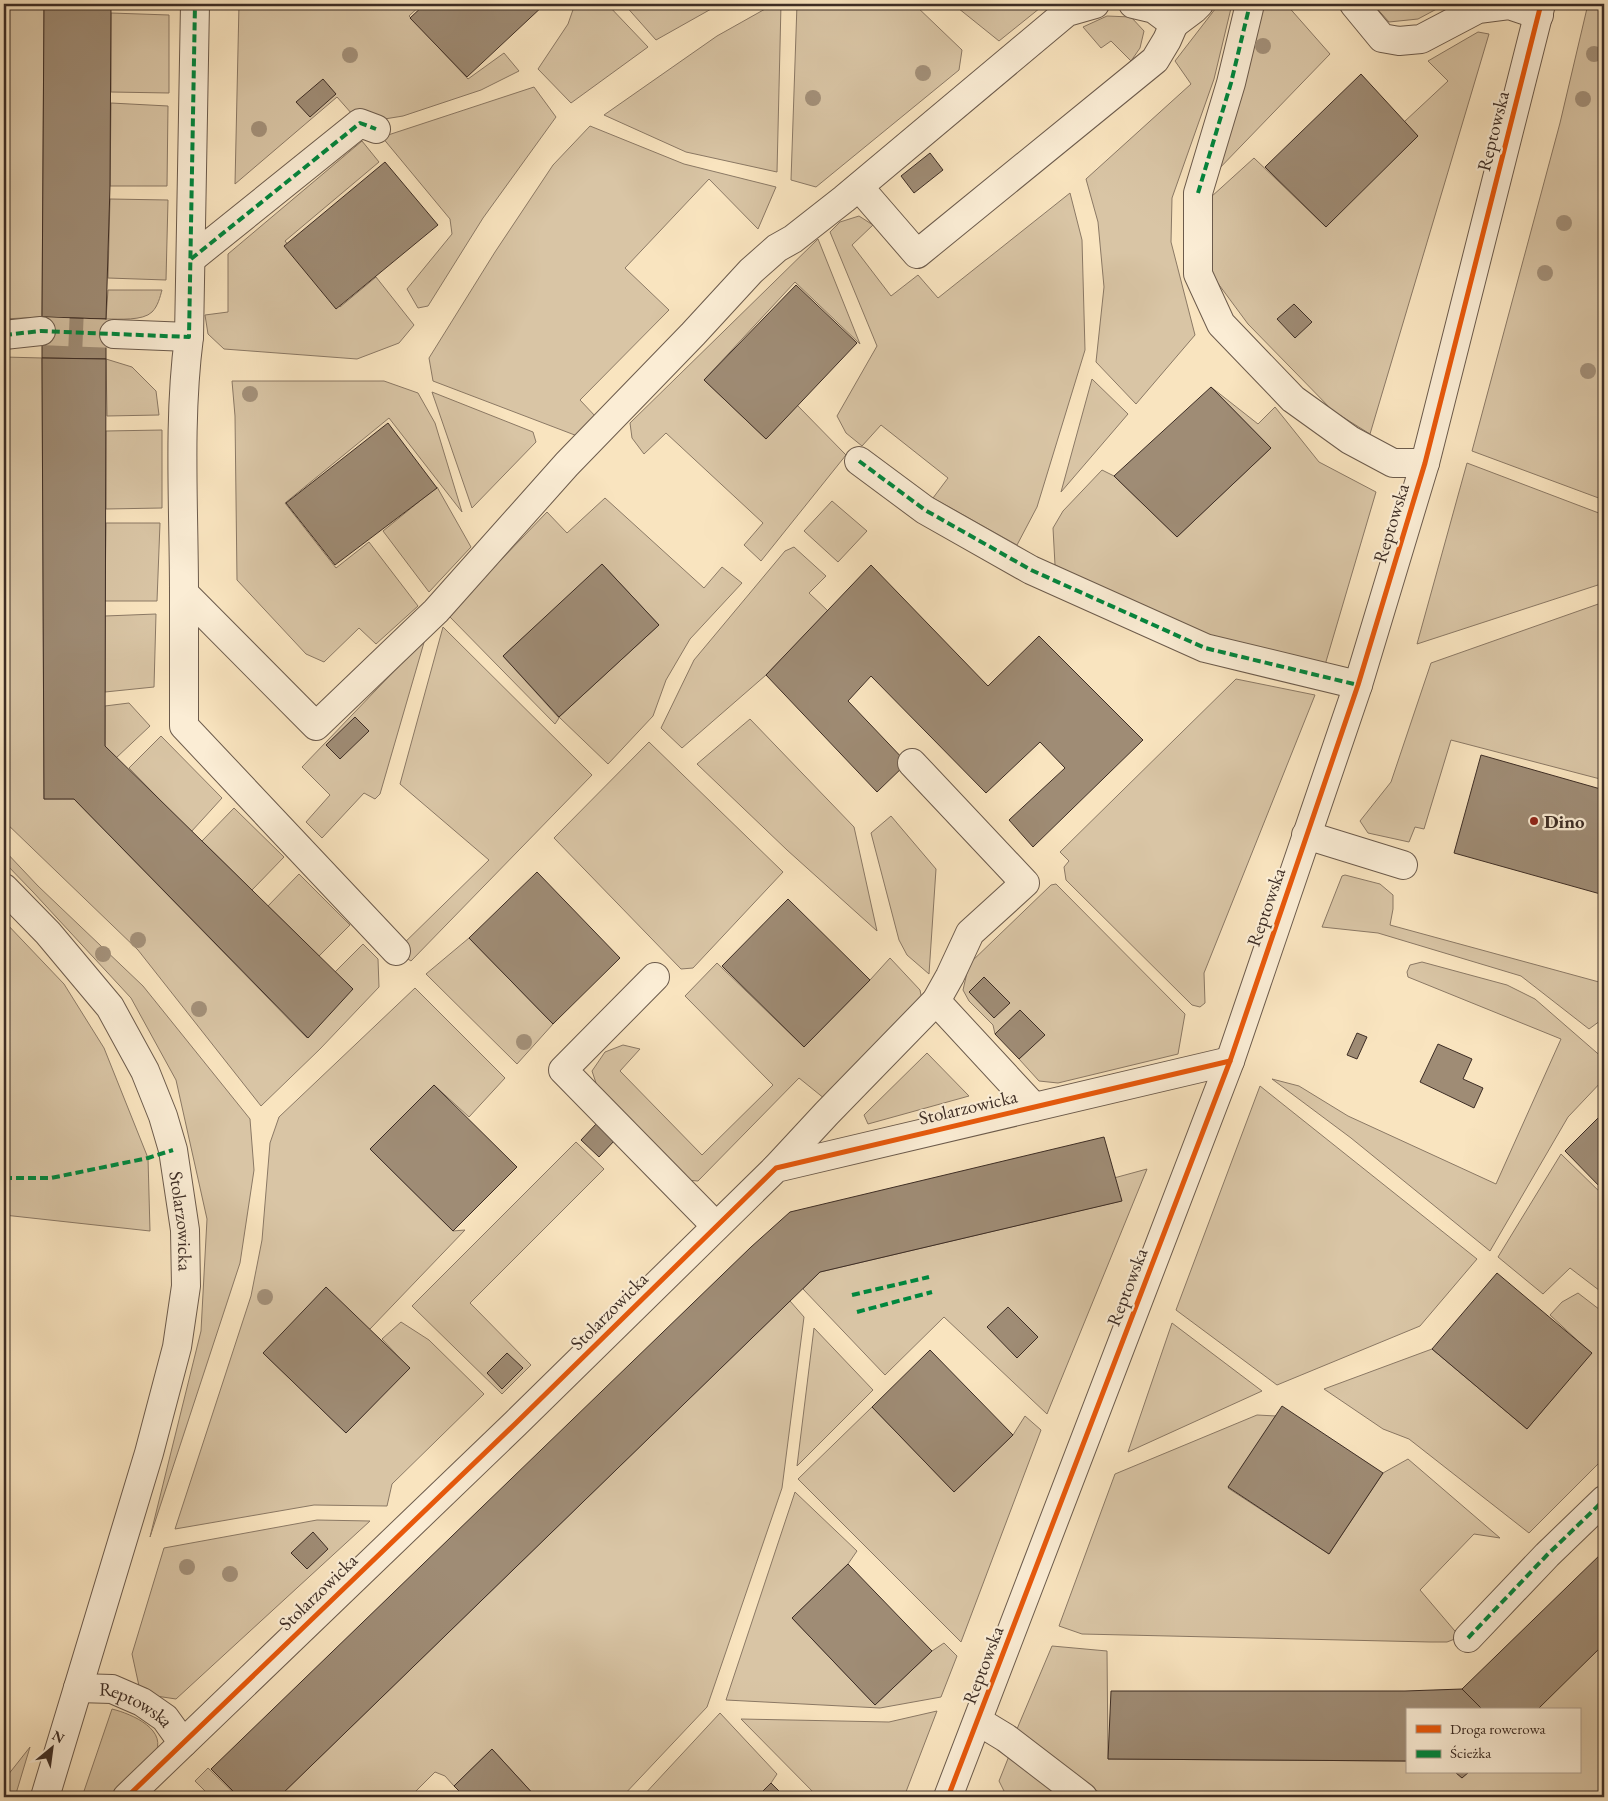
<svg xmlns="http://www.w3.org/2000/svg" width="1608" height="1801" font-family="'EB Garamond',serif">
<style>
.green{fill:#d9c5a5;stroke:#8b7965}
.building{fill:#9f8c75;stroke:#3d2d25}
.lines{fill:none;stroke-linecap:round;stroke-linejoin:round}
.minor-tunnel{stroke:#d3bfa0;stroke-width:28;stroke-dasharray:28 14;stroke-linecap:butt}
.minor-casing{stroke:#6c5b4c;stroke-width:30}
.minor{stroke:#fbedd5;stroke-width:28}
.quiet{stroke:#00873e;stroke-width:4;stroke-dasharray:8 4;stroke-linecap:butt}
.cycleway-casing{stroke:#fbedd5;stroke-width:8}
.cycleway{stroke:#e8590c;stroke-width:5}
.tree{fill:#a39079}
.poi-dot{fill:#8f2418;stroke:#fbedd5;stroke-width:2}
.labels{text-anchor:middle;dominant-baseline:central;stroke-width:4.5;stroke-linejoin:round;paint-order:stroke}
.street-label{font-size:19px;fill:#3d2d25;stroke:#fbedd5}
.poi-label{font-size:19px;font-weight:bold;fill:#3d2d25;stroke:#fbedd5;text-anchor:start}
</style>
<rect width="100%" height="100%" fill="#f9e4bf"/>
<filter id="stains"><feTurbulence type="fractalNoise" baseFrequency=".004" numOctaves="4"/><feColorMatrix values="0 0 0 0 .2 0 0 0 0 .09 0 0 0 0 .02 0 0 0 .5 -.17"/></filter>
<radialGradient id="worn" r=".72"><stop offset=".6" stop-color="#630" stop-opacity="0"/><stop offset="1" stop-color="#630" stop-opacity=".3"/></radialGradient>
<!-- green -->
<g class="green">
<polygon points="4,4 44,4 42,317 4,319"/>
<polygon points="239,4 422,4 409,16 468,79 504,53 519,71 481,90 403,116 360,123 337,97 235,184"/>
<polygon points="575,4 607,4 648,47 571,103 538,69 568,24"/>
<polygon points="624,4 720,4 656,40"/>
<polygon points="774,4 781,4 777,172 686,152 604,115 717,36"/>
<polygon points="797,4 914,4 962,50 959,70 816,187 791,180"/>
<polygon points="953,4 1045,4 999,41"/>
<polygon points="1219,4 1232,4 1214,79 1172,198 1171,242 1195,335 1136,404 1096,362 1104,287 1098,222 1086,179 1191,84 1175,61"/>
<polygon points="1264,4 1286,4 1330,54 1214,174"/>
<polygon points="1373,4 1446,4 1418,19 1389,22"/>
<polygon points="1588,4 1604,4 1604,500 1472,451 1560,123"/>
<polygon points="111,13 169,15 169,93 111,92"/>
<polygon points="1107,16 1131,17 1144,31 1140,48 1131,61 1111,41 1101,48 1083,27"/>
<polygon points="1478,32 1489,34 1370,434 1333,411 1248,324 1211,274 1211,197 1254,158 1326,227 1404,122 1448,81 1428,61"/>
<polygon points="534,87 556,117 483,218 428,306 418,308 407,289 452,234 450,219 382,137"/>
<polygon points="111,103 168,106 167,186 110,186"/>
<polygon points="590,126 684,164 776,187 758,229 709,179 625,268 669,310 580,400 596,417 580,437 433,381 429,358 495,252 553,165"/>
<polygon points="362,141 379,162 285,241 340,307 376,277 414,325 399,343 357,359 224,349 208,334 205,315 228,312 228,254"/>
<polygon points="1070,193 1082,240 1085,350 1037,507 1017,545 933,498 948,478 881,425 862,446 846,433 837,416 877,346 830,232 840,222 859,216 873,225 852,245 891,296 918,275 938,298"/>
<polygon points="110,199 168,200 166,280 108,278"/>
<polygon points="818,239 860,344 795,282 704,380 766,439 797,405 846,455 761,561 744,545 763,523 666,433 644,454 632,438 630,423"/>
<path d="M108,290H162C160,297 158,306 152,312C143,321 119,319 106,319Z"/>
<polygon points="4,357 42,358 44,799 74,799 307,1038 335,972 363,944 378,959 379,987 320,1049 261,1106 138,950 4,821"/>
<polygon points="106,359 132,367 156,391 159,415 107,416"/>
<polygon points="1092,379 1128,414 1061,492"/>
<polygon points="232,381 384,381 418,393 435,423 462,512 389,418 285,503 336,568 369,542 418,606 376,644 359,628 324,662 306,654 237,580 235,416"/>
<polygon points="1211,387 1258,424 1275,407 1319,462 1376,492 1325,665 1189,632 1055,565 1053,528 1063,511 1102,470 1114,476 1177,537 1271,448"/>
<polygon points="432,392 533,432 536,442 472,508"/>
<polygon points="162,430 162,508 106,509 106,431"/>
<polygon points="1467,463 1604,515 1604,583 1417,644"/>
<polygon points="437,487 471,547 429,592 383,531"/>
<polygon points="605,498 704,588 722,567 742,583 690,639 666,680 653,716 608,764 559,717 659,625 603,565 503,656 559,718 555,724 448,615 547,512 567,533"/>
<polygon points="832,501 867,531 838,562 804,531"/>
<polygon points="106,523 160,523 157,601 105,601"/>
<polygon points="794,547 826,576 809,593 828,611 766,675 682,748 661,728 694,660 785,551"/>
<polygon points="1604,602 1604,780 1451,740 1424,829 1415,827 1409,842 1368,833 1360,821 1391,782 1431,663"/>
<polygon points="156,614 154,687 105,692 105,616"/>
<polygon points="443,627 592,775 411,961 396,951 489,860 400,784"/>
<polygon points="425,639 380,794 375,799 364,793 322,838 306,822 330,795 302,767"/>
<polygon points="1236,679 1315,695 1204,973 1205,1003 1200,1007 1192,1005 1066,880 1064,867 1069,861 1060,852"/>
<polygon points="129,703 150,726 116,758 105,746 105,706"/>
<polygon points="750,719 854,827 877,931 787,850 697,764"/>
<polygon points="161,736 222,798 191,832 129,768"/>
<polygon points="649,742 783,872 693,968 681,969 554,838"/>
<polygon points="234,808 284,857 252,890 202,841"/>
<polygon points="891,816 936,869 929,974 907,955 899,940 871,833"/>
<polygon points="4,850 38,886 143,986 250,1119 254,1170 240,1263 150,1537 201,1331 207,1219 176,1080 131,998 33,892 4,862"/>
<polygon points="299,874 350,925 319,956 268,906"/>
<polygon points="1345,875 1380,884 1393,895 1393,909 1390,925 1599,982 1604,970 1604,1018 1589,1029 1521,976 1378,933 1322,927 1342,876"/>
<polygon points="1056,884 1185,1014 1178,1054 1058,1083 1039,1081 1019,1059 1044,1035 1020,1010 995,1034 993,1025 969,1001 963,990 969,964 1051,885"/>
<polygon points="4,921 64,984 104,1048 148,1158 150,1231 4,1215"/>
<polygon points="469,938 553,1024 517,1064 426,974"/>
<polygon points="890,958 920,990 922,1000 825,1099 799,1078 698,1181 685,1180 597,1086 592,1071 605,1052 623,1045 640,1049 620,1071 702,1155 773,1085 685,996 717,963 804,1047 870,980"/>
<polygon points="1422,962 1507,985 1535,999 1604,1059 1604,1079 1568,1117 1490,1251 1351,1138 1272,1079 1299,1086 1348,1116 1496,1184 1561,1039 1408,977 1407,972 1410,965"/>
<polygon points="415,988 505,1078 469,1117 434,1085 370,1149 453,1231 465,1230 370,1329 263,1353 346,1433 409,1368 382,1339 401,1322 429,1340 484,1394 392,1484 387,1506 314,1505 175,1529 251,1296 262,1240 270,1143 279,1117"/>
<polygon points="927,1053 969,1096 868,1124 864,1115"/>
<polygon points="1260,1086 1477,1259 1420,1326 1277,1385 1176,1310"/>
<polygon points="576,1142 604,1169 470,1303 531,1365 502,1394 412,1306"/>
<polygon points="1561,1154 1604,1196 1604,1294 1570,1268 1543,1294 1498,1257"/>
<polygon points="1147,1169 1047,1414 944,1317 885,1375 803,1289 820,1272 1121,1201 1114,1178"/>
<polygon points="1578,1293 1604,1313 1604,1458 1529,1533 1409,1439 1383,1429 1324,1389 1432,1349 1527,1429 1591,1353 1550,1315 1562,1302"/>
<polygon points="790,1301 804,1317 782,1488 707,1707 622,1797 536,1797 492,1749 454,1786 445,1776 435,1772 410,1797 279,1797"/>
<polygon points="1172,1323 1262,1391 1128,1452"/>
<polygon points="814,1328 873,1390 797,1466"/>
<polygon points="872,1407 954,1492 1013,1435 1025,1416 1041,1430 961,1642 798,1479"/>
<polygon points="1257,1415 1276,1416 1228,1488 1329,1554 1383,1473 1408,1459 1500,1538 1474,1534 1420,1590 1460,1637 1447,1642 1430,1642 1082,1634 1059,1626 1115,1474"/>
<polygon points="795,1492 857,1551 848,1564 792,1618 875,1705 932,1651 944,1643 957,1656 941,1697 880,1708 726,1700"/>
<polygon points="317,1520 370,1521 176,1699 156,1696 139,1686 132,1654 164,1548"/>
<polygon points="1604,1641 1604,1797 1105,1797 1017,1729 1052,1646 1107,1651 1108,1759 1407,1761 1407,1772 1455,1772 1462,1778 1468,1772 1579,1772 1579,1710 1533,1710"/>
<path d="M112,1709C132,1714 170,1730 154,1756L108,1797H82Z"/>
<polygon points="937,1711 904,1797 818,1797 741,1719 889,1722"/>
<polygon points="720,1713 777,1774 771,1783 757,1797 642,1797"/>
<polygon points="30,1747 15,1797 4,1797 4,1780"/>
<polygon points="1009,1756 1064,1797 1010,1797 1006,1795 999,1781"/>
<polygon points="208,1768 238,1797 211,1797 195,1781"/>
</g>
<!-- building -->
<g class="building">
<polygon points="44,4 111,4 110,186 106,319 42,317"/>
<polygon points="425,4 545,4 467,77 410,18"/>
<polygon points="1361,74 1418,136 1326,227 1265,167"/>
<polygon points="323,79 336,94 310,117 296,102"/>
<polygon points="930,153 943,170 914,193 901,176"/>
<polygon points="385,162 438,225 336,309 284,246"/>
<polygon points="796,285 857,343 766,439 704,380"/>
<polygon points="1294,304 1312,322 1295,338 1277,319"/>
<polygon points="42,317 106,319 106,359 42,358"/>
<polygon points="42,358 106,359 105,746 353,989 308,1038 74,799 44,799"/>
<polygon points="1211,387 1271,448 1177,537 1114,476"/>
<polygon points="388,423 437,488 335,565 286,503"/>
<polygon points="602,564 659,625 559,717 503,656"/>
<polygon points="871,565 988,686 1039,636 1143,740 1033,847 1009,820 1065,768 1040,742 986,793 871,676 848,701 907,763 877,792 766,675"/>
<polygon points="355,717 369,731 340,759 326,745"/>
<polygon points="1481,755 1604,790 1604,895 1454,853"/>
<polygon points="537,872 620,958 553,1024 469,938"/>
<polygon points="788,899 870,980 804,1047 722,966"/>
<polygon points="984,977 1010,1003 994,1018 969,992"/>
<polygon points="1020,1010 1045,1035 1019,1059 995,1034"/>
<polygon points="1357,1033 1367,1037 1357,1059 1347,1055"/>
<polygon points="1438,1044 1472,1059 1463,1079 1483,1088 1474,1108 1420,1082"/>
<polygon points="434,1085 517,1167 453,1231 370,1149"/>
<polygon points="1604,1112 1604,1191 1565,1151"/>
<polygon points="597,1123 615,1140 599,1157 581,1140"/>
<polygon points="1104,1137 1122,1201 820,1272 279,1797 239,1797 211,1769 751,1247 790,1212"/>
<polygon points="1497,1273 1592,1353 1527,1429 1432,1349"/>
<polygon points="326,1287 410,1368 346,1433 263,1353"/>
<polygon points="1008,1307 1038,1337 1017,1358 987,1327"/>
<polygon points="930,1350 1013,1435 954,1492 872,1407"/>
<polygon points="507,1353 523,1368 502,1389 487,1373"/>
<polygon points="1282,1406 1383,1473 1329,1554 1228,1487"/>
<polygon points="313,1532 328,1549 307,1569 291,1553"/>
<polygon points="1604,1551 1604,1644 1537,1710 1483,1710 1462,1689"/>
<polygon points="848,1564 932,1651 875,1705 792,1618"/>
<polygon points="1462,1689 1483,1710 1407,1710 1407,1761 1108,1759 1111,1691 1405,1691"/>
<polygon points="492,1749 536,1797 465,1797 454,1786"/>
<polygon points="1455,1772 1469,1772 1462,1778"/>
<polygon points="771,1783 785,1797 757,1797"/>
</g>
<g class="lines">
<!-- minor-tunnel -->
<polyline class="minor-tunnel" points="41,331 114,334"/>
<!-- minor casing -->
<g class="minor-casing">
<g id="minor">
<path d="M195,4L189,337C178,421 184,508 184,593L316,726L436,611L567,464L693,334L751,271L777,248L793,239L844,199L1067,12L1095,4"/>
<polyline points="1133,4 1154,9 1174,24 1194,9 1199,4"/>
<polyline points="1250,4 1231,83 1198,193 1198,274 1221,324 1293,399 1350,440 1393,463 1425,463"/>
<polyline points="1354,4 1382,38 1399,41 1421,39 1478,9 1509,5 1539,15"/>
<polyline points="859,187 917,254 1155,60 1167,40 1174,24"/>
<polyline points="191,259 360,123 376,129"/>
<polyline points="114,334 189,337"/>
<polyline points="4,335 41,331"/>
<polyline points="859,461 925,510 1031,570 1205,648 1358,685"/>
<polyline points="184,593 184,726 396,951"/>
<polyline points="1306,835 1403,865"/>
<path id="s1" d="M4,888L48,933L110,1007L145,1071L163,1116L173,1150L185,1230L186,1286L177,1347L149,1453L45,1797"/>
<polyline points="655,977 563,1070 716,1226"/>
<polyline points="936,1001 1034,1107"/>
<polyline points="776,1168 827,1113 936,1001 950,976 970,933 1025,883 912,763"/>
<polyline points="1468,1638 1547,1555 1604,1500"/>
<path id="s2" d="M78,1688L112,1689L142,1702L165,1718L183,1743"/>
<polyline points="978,1721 1006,1738 1083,1797"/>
<polyline points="127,1797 516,1423 776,1168 1230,1061"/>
<polyline points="948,1797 1230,1061 1358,685 1425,463 1541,4"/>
</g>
</g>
<!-- minor -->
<use href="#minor" class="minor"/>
<!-- quiet -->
<g class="quiet">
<polyline points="1198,193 1231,83 1250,4"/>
<polyline points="191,259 360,123 376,129"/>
<polyline points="4,335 41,331 189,337 195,4"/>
<polyline points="859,461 925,510 1031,570 1205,648 1358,685"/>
<polyline points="4,1178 51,1178 148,1158 173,1150"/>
<polyline points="852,1295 929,1277"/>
<polyline points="857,1312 932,1292"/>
<polyline points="1468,1638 1547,1555 1604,1500"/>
</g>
<!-- cycleway casing -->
<g class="cycleway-casing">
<g id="cycleway">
<polyline points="127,1797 516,1423 776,1168 1230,1061"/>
<polyline points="948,1797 1230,1061 1358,685 1425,463 1541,4"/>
</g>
</g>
<!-- cycleway -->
<use href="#cycleway" class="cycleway"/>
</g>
<!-- trees -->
<g class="tree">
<circle cx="1263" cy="46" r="8"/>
<circle cx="1594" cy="54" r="8"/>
<circle cx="350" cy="55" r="8"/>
<circle cx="923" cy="73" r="8"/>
<circle cx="813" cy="98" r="8"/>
<circle cx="1583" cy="99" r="8"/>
<circle cx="259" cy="129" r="8"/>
<circle cx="1564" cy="223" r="8"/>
<circle cx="1545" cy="273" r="8"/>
<circle cx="1588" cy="371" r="8"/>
<circle cx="250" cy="394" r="8"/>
<circle cx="138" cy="940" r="8"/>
<circle cx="103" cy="954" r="8"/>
<circle cx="199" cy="1009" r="8"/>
<circle cx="524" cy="1042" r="8"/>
<circle cx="265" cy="1297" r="8"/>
<circle cx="187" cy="1567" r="8"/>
<circle cx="230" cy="1574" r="8"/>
</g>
<!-- markers -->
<circle class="poi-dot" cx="1534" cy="821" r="5"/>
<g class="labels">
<!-- street labels -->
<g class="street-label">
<text transform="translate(1493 131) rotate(-76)">Reptowska</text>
<text transform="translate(1391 523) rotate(-73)">Reptowska</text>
<text transform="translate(1266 907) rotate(-71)">Reptowska</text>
<text transform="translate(968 1107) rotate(-13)">Stolarzowicka</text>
<text stroke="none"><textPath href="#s1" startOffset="388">Stolarzowicka</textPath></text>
<text transform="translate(1127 1287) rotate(-69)">Reptowska</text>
<text transform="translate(609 1311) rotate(-45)">Stolarzowicka</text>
<text transform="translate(318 1592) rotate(-44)">Stolarzowicka</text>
<text transform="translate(983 1665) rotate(-69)">Reptowska</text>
<text stroke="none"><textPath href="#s2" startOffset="62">Reptowska</textPath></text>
</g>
<!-- poi labels -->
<g class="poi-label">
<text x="1544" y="821">Dino</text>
</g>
</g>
<!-- margin -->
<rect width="1608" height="1801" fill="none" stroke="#f9e4bf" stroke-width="20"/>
<rect x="5" y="5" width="1598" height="1791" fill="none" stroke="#3d2d25" stroke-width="2.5"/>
<rect x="10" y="10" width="1588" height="1781" fill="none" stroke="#3d2d25"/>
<!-- legend -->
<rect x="1406" y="1708" width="175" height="65" fill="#fbedd5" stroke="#afa08f"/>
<rect x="1416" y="1725" width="25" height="8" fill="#e8590c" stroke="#afa08f"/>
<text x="1450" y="1734" font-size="15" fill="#3d2d25">Droga rowerowa</text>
<rect x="1416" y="1750" width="25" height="8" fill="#00873e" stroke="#afa08f"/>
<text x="1450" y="1758" font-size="15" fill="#3d2d25">Ścieżka</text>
<!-- north arrow -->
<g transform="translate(52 1748) rotate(29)" stroke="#fbedd5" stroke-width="4" paint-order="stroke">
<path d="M0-4L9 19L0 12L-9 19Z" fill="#3d2d25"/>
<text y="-8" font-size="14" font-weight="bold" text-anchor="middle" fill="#3d2d25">N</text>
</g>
<rect width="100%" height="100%" filter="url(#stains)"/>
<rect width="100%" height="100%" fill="url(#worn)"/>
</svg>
